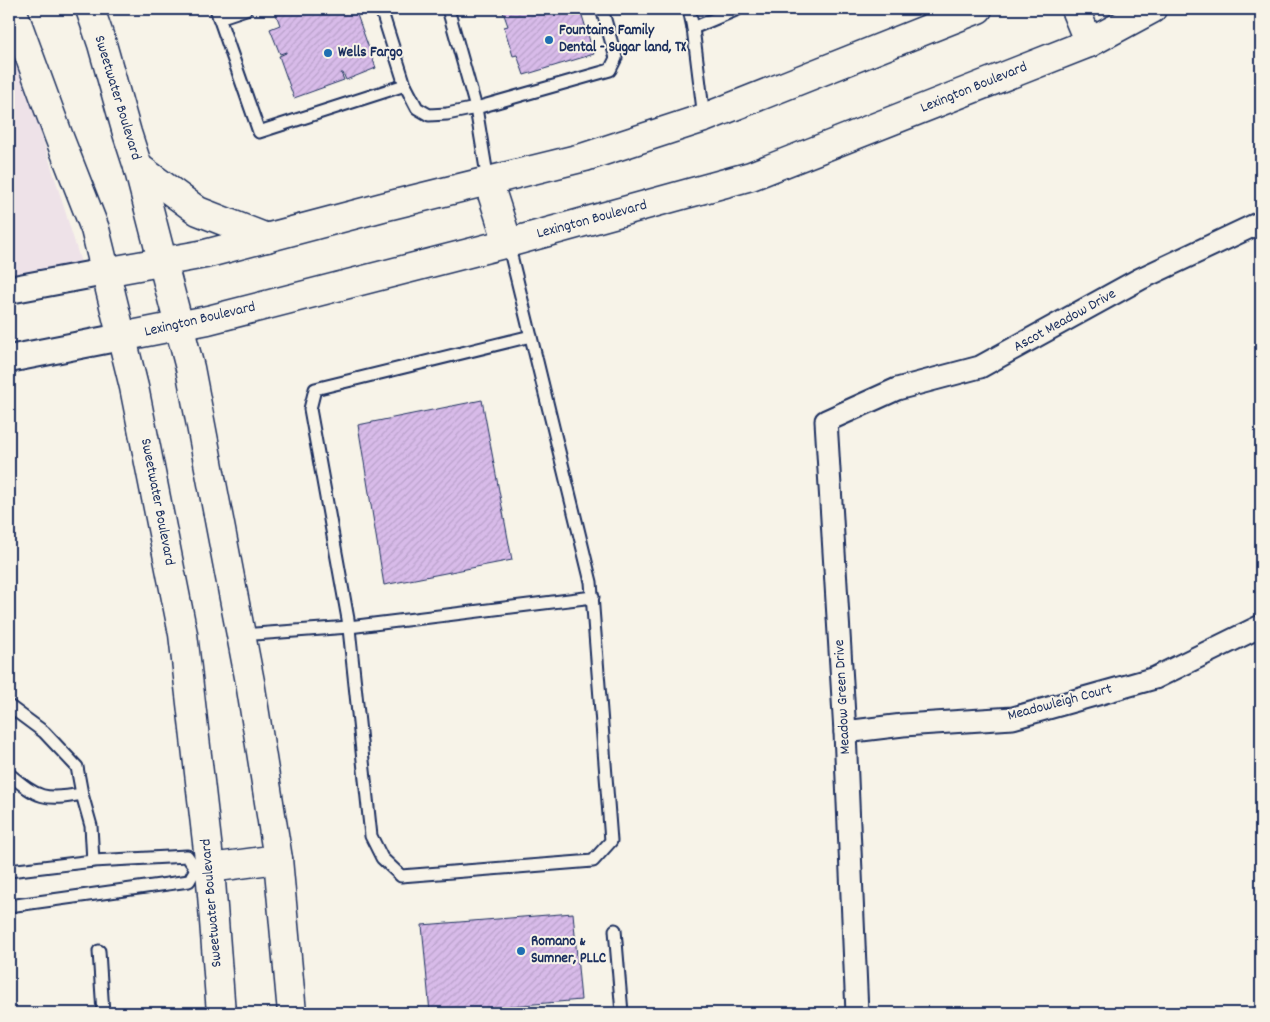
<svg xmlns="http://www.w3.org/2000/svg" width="1270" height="1022" font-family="Dekko,sans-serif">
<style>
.built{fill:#eee2e8}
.building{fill:url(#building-hatch);stroke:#1b2f5e}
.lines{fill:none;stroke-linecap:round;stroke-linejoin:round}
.service-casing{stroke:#1b2f5e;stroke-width:15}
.minor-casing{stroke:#1b2f5e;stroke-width:25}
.tertiary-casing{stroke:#1b2f5e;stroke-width:30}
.secondary-casing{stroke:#1b2f5e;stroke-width:31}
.service{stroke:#f7f3e8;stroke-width:11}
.minor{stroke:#f7f3e8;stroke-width:21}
.tertiary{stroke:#f7f3e8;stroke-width:26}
.secondary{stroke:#f7f3e8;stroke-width:28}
.poi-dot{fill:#1f6fb2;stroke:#f7f3e8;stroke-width:2}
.labels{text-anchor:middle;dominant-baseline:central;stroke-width:4;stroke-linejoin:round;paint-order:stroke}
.poi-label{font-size:15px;font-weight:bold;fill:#1b2f5e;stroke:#f7f3e8;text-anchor:start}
.street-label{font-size:15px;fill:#1b2f5e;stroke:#f7f3e8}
</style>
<defs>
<pattern id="building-hatch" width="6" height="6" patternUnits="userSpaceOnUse" patternTransform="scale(1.25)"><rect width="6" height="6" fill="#d8bbe9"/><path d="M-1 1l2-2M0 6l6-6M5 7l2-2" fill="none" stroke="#b9a1ca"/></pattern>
</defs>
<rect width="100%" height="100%" fill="#f7f3e8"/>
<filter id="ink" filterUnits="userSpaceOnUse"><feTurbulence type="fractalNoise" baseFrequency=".02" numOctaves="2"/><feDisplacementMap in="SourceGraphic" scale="10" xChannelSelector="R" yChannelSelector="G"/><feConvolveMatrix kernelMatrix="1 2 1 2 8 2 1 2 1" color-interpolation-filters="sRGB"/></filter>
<g filter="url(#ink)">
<!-- built -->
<polygon class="built" points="9,29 82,266 9,279"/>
<!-- building -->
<g class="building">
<polygon points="274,9 311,9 312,13 323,9 355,9 376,68 346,80 343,73 341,73 344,80 294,98 279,56 286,53 286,52 280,54 270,29 280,25"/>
<polygon points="502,9 580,9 594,54 524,75 517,55 513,56 504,27 508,26"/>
<polygon points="482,400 512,560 384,585 358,425"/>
<polygon points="573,913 581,1000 430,1013 422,925"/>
</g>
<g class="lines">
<!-- service casing -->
<g class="service-casing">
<g id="service">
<polyline points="216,9 259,132 405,85"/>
<polyline points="381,9 405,85 417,108 429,115 447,114 476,108 610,70 616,58 602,9"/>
<polyline points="448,9 476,108 488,181"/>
<polyline points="689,9 693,28 704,118"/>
<polyline points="219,18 246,9"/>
<polyline points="693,28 738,9"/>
<polyline points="508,243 591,582 611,841 593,861 401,876 382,858 371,836 348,619 310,409 315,389 531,336"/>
<polyline points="242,635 349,627 593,597"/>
<polyline points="9,706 44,732 77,767 82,794 91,826 93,861"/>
<path d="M9,774C38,798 44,801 82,794"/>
<polyline points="9,871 93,861 187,856 196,869"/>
<polyline points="9,906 189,881 196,869"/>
<polyline points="615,930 622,1013"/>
<polyline points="99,951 103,1013"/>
</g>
</g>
<!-- minor casing -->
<g class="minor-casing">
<g id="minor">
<polyline points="845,732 903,725 1013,718 1155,678 1261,626"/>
<polyline points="857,1013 845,732 826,421 897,389 980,367 1140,279 1261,222"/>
</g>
</g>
<!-- tertiary casing -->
<g class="tertiary-casing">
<g id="tertiary">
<polyline points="9,290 105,272"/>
<polyline points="9,359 121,337"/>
</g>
</g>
<!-- secondary casing -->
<g class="secondary-casing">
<g id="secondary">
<polyline points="12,9 59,137 95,229 134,387 183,634 210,868 221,1013"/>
<polyline points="90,9 102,44 127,133 138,167 190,368 250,682 278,859 292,1013"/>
<polyline points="1075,9 1089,43"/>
<polyline points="138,167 198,211 267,238"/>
<polyline points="488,181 508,243"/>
<polyline points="105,272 205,254 383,207 585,157 704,118 978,9"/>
<polyline points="121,337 208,320 508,243 751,176 1089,43 1152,9"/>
<polyline points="210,868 278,859"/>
</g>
</g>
<!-- service -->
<use href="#service" class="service"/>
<!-- minor -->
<use href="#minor" class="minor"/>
<!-- tertiary -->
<use href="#tertiary" class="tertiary"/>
<!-- secondary -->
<use href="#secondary" class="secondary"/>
</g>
</g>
<!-- markers -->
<g class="poi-dot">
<circle cx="549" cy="40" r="5"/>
<circle cx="328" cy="53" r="5"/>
<circle cx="521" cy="951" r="5"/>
</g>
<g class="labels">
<!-- poi labels -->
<g class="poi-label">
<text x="559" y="31">Fountains Family<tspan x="559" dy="17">Dental - Sugar land, TX</tspan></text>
<text x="338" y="53">Wells Fargo</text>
<text x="531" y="942">Romano &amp;<tspan x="531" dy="17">Sumner, PLLC</tspan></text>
</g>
<!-- street labels -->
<g class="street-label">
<text transform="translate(974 88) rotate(-22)">Lexington Boulevard</text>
<text transform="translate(117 98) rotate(73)">Sweetwater Boulevard</text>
<text transform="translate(592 220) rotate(-15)">Lexington Boulevard</text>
<text transform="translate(200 320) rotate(-13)">Lexington Boulevard</text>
<text transform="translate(1065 321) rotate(-29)">Ascot Meadow Drive</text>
<text transform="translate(157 502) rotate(79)">Sweetwater Boulevard</text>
<text transform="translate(843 697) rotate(-93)">Meadow Green Drive</text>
<text transform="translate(1060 703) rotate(-15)">Meadowleigh Court</text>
<text transform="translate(212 903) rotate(-95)">Sweetwater Boulevard</text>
</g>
</g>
<!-- margin -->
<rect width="1270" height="1022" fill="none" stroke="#f7f3e8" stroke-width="30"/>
<rect x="15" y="15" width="1240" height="992" fill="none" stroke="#1b2f5e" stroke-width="2" filter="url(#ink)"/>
</svg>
